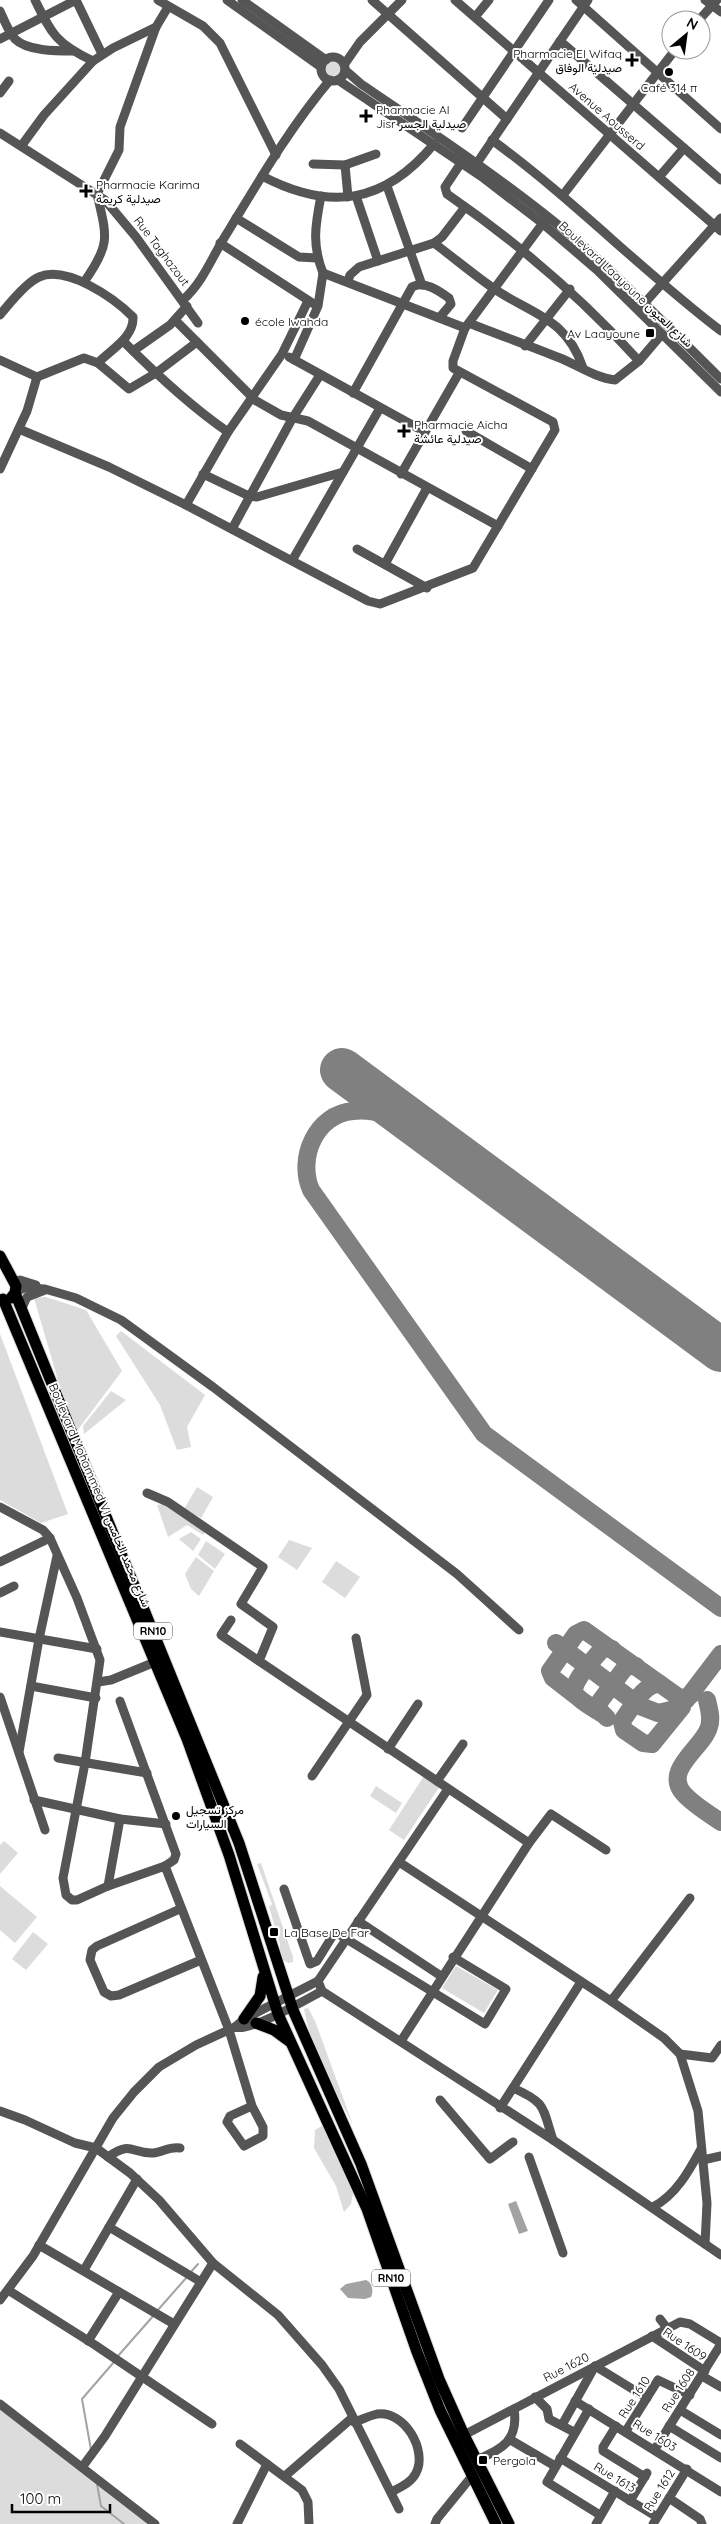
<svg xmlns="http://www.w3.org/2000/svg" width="721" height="2524" font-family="Quicksand,Vazirmatn,sans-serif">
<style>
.green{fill:#dcdcdc}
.water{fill:#a3a3a3}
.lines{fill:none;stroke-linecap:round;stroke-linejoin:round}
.stream{stroke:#a3a3a3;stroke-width:2}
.taxiway{stroke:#808080;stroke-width:18}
.runway{stroke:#808080;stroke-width:44}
.major-casing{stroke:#dbdbdb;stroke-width:13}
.minor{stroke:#555;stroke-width:9}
.major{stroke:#000;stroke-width:11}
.poi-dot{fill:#000;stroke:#fff;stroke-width:2}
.labels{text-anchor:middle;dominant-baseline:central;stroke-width:4;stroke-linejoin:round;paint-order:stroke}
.shield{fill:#fff;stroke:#4c4c4c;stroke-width:1}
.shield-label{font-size:11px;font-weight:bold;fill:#000}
.poi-label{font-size:12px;fill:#000;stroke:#fff;text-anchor:start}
.street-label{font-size:12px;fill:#000;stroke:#fff}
</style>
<rect width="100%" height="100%" fill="#fff"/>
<!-- green -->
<g class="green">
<circle cx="333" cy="69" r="10"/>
<polygon points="46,1297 86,1310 122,1371 74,1435 34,1298"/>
<polygon points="121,1331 205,1395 187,1427 191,1447 177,1450 160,1405 116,1336"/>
<polygon points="0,1334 68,1514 41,1523 0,1500"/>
<polygon points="111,1391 126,1400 84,1434 83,1426"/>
<polygon points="197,1487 213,1497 201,1518 184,1509"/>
<polygon points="163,1504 205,1532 203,1535 187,1525 168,1537 157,1505"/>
<polygon points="191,1532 201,1539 193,1551 179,1539"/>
<polygon points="289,1540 312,1548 297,1570 278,1557"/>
<polygon points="206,1541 225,1554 215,1569 198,1555"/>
<polygon points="196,1557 214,1571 199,1596 191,1589 185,1574"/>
<polygon points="336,1561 360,1577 345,1598 322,1582"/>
<polygon points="424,1776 440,1786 404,1840 389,1830"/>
<polygon points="376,1786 402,1803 396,1813 370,1796"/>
<polygon points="4,1841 18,1853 0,1874 0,1845"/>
<polygon points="261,1863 293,1957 293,1962 288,1963 280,1958 280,1944 269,1907 272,1904 257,1864"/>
<polygon points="0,1886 37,1917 15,1943 0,1930"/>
<polygon points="33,1932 48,1944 26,1970 12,1959"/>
<polygon points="456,1966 498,1990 484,2013 442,1988"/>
<path d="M308,2008L315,2021L353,2125C335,2089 311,2050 304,2009Z"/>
<polygon points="323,2125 354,2189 351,2204 344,2212 336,2186 314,2148 315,2130"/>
<polygon points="0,2405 153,2524 0,2524"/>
</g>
<!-- water -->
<g class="water">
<polygon points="516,2201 528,2231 519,2234 508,2204"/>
<path d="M366,2280C372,2282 374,2291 371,2297L365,2299L348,2298L340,2289L346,2284Z"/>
</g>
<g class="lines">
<!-- stream -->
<g class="stream">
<polyline points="190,2273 198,2264"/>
<polyline points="157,2311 187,2277"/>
<polyline points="118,2356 154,2315"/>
<polyline points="91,2450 82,2399 114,2362"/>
<polyline points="97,2484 101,2506 124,2524"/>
</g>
<!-- taxiway -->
<g class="taxiway">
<path d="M420,1128C400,1119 376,1108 353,1111C316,1114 297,1158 311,1190L484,1434L721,1608"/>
<polyline points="556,1643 640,1706 658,1713 675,1709 686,1700 721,1654"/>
<path d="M660,1684C644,1683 633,1706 624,1718L622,1722L624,1730L643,1743L652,1744L682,1707"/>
<polyline points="575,1695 553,1678 550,1671 576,1634 584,1630 677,1696 682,1699 691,1695"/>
<path d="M707,1700C709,1709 712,1718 709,1727C703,1748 662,1770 684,1794C694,1805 709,1814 721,1822"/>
<path d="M601,1713C593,1708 580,1701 575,1694C569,1684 595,1658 601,1650L605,1648L612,1649"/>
<polyline points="607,1718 598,1709 598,1704 624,1669 629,1666 636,1666"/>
</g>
<!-- runway -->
<polyline class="runway" points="342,1070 721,1350"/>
<!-- major casing -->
<g class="major-casing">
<g id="major">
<polyline points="0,1256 16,1286 15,1293 11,1298"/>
<polyline points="15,1293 239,1843 293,2010 361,2164 439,2379 464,2435 509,2524"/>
<polyline points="3,1299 187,1739 229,1855 278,2014 367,2209 417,2352 440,2410 496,2524"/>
<polyline points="244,2019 260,1996 263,1977"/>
<polyline points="256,2023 274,2030 289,2041"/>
</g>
</g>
<!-- minor -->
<g class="minor">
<path d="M35,0C52,35 57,44 93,61"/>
<polyline points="76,0 102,54"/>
<polyline points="158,0 203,26 220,43 276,155"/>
<polyline points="227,0 321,67"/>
<polyline points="242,0 326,60"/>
<polyline points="372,0 507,119"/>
<polyline points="455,0 721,231"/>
<polyline points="576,0 721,129"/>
<polyline points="705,0 721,12"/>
<path d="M0,11C4,20 8,31 15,39C27,51 56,51 73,51"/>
<polyline points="475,17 489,0"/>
<polyline points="699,20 717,0"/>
<polyline points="0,39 76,0"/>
<polyline points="560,41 721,180"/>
<circle cx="333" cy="69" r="12"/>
<polyline points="344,65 360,42 402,0"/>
<path d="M345,70L361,84C435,134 510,184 579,242C628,285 674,333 721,379"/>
<polyline points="338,80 482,177 542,223 597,270 721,392"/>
<polyline points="0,93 9,81"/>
<polyline points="462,128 549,0"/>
<polyline points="0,133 105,200 136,237 198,323"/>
<path d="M492,140C573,199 642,271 721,331"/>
<polyline points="22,145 44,115 93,61 113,48 156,27 168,7"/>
<path d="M461,163L445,187L447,194C518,243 581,297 639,361"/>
<polyline points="477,163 588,0"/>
<polyline points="313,164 345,165 376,154"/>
<polyline points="345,165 348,197"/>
<path d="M262,176C331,212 385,203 434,144"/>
<polyline points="659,177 684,148"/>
<polyline points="387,186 422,285"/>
<polyline points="563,195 675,50"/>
<path d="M321,196C315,226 312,245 323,273"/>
<polyline points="356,196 378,261"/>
<polyline points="236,218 299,257 317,258"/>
<polyline points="220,243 314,304"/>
<path d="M434,243C454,258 473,274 493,288C532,315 566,317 583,368"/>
<polyline points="348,281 350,275 359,267 434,243 442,237 465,207"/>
<path d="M84,282C111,244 107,237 97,194L119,150L120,127L156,27"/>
<path d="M183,300C205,280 213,254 229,230C260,179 291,126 330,80"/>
<polyline points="308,301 282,354 228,432 186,505 368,601 380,604 473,568 555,430 553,422 453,368 453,361 465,328"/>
<polyline points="641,307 721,218"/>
<path d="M0,315C8,305 27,282 39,277C67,265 114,298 133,317C134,338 110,350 98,363"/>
<polyline points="175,320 252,397"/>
<path d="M469,323C499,335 530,346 560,358C577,365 596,378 615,380L639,361L662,334"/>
<path d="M123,341C156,374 190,406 228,432"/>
<polyline points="525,346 570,289"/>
<polyline points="133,351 170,325 187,306"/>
<polyline points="289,357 425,432"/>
<polyline points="0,360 37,377 84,358 98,363 129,389 156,373 197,342"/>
<polyline points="294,360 318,306 323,273 465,328 546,219"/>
<path d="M353,393L412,287C424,280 439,291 449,298L451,304L440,317"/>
<polyline points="251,398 281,415 308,421 498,526"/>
<polyline points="19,429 109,467 186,505"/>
<polyline points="466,431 532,469"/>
<polyline points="0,469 27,411 37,377"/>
<polyline points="203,474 249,496 257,497 343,472"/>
<polyline points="401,474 459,373"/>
<polyline points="232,529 292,419 320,375"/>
<polyline points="357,549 427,588"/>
<polyline points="293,559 380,408"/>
<polyline points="385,564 427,488"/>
<polyline points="14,1283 20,1280 36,1285"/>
<polyline points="16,1292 24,1288 45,1289 76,1298 121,1320 213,1387 457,1574 519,1630"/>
<polyline points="22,1308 27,1297 45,1290"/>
<polyline points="147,1493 168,1502 263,1567 241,1604 273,1627 259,1661 529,1843 551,1814 606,1850"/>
<polyline points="0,1507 43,1530 50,1538 77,1598 100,1660 85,1763 63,1878 66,1895 72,1900 77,1900 108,1886 165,1866"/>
<polyline points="0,1562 50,1538"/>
<polyline points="0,1593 14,1586"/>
<polyline points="231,1620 221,1635 259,1661"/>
<polyline points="0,1632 97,1649"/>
<polyline points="98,1682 111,1680 155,1662"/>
<polyline points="31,1686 96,1698"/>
<polyline points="0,1697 45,1830"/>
<polyline points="120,1701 176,1854 174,1860 165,1866 229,2030 252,2106 263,2127 263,2136 244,2146 227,2122 230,2116 252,2106"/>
<polyline points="388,1749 418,1704"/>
<polyline points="19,1752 39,1639 57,1556"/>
<polyline points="58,1758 147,1773"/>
<polyline points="312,1776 367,1695 356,1638"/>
<polyline points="437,1781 463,1744"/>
<polyline points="34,1800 120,1819 166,1824"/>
<polyline points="399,1862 611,2001 664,2038 680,2054 698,2111 707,2203 705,2244"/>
<polyline points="108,1886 120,1819"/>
<polyline points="284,1889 310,1964 317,1961 335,1932 485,2024 506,1989 453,1957"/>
<polyline points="180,1909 97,1946 92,1950 90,1960 104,1992 111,1996 119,1995 201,1960"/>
<polyline points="358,1921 441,1976"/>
<polyline points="318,1981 322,1991 553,2140 721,2255"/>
<polyline points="611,2001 690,1898"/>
<path d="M235,2027C249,2033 307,1999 322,1991"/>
<polyline points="401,2041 529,1843"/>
<polyline points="680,2054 712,2058 721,2045"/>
<path d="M513,2088C547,2103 542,2107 553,2140"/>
<polyline points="440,2100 490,2159 513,2142"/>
<polyline points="500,2108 581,1982"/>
<polyline points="0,2111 25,2120 75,2143 96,2148 130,2173 159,2200 213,2263 278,2315 322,2365 339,2389 399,2509"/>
<path d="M108,2157C132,2140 131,2154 153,2153C163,2152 170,2146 180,2148"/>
<polyline points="529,2157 563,2253"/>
<polyline points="703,2160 721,2156"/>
<path d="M653,2207C676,2195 689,2171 701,2149"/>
<polyline points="109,2227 201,2282"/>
<polyline points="39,2245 174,2324"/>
<polyline points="84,2270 137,2179"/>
<polyline points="8,2290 95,2345 212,2424"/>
<polyline points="0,2300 33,2256 113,2118 134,2092 159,2067 196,2045 235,2027 244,2019 318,1981 448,1789"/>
<polyline points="660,2319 667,2328"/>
<polyline points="652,2336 705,2371"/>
<polyline points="88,2341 119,2292"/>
<polyline points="595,2366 647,2398"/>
<polyline points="702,2376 721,2387"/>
<polyline points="535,2397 547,2409 549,2419 574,2432"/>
<polyline points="575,2401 721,2492"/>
<polyline points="0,2404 155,2524"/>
<polyline points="589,2409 547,2482 600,2515"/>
<polyline points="680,2410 721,2435"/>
<path d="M354,2422C361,2420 369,2416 377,2414C404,2410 428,2450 416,2473C411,2483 401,2487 391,2492"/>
<polyline points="562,2425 595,2366"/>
<polyline points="616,2426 603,2447 603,2451 645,2477"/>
<polyline points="669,2426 721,2458"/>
<polyline points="626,2431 658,2380 690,2395"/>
<polyline points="464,2435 680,2322 690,2324 721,2343"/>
<polyline points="509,2439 555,2466"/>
<polyline points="240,2444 302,2490 308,2502 309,2524"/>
<polyline points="655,2449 721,2344"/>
<polyline points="560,2458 657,2517"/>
<path d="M476,2460C502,2450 519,2440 514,2409"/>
<polyline points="83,2466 105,2436 213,2263"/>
<polyline points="285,2476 352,2418"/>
<polyline points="669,2498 700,2519 702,2524"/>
<polyline points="630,2501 647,2473"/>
<polyline points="237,2524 267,2464"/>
<polyline points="435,2524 437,2519 472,2476"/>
<polyline points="596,2524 615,2491"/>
<polyline points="653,2524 687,2469"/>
</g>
<!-- major -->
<use href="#major" class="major"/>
</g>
<!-- markers -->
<g class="poi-dot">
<path d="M629.5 52.5h5v5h5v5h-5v5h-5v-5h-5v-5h5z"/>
<circle cx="669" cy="72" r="5"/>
<path d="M363.5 108.5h5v5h5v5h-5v5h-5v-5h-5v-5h5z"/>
<path d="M83.5 183.5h5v5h5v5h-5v5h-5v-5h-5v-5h5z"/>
<circle cx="245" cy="321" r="5"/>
<rect x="645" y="328" width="10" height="10" rx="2.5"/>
<path d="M401.5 423.5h5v5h5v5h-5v5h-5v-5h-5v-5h5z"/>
<circle cx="176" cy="1816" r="5"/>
<rect x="269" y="1927" width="10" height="10" rx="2.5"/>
<rect x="478" y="2455" width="10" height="10" rx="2.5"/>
</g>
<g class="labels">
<!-- shield labels -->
<g class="shield">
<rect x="134" y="1622.5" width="38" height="17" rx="4"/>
<rect x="372" y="2269.5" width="38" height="17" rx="4"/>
</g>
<g class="shield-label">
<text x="153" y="1631">RN10</text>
<text x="391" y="2278">RN10</text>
</g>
<!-- poi labels -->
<g class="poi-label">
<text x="622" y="53" text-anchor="end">Pharmacie El Wifaq<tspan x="622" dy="14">صيدلية الوفاق</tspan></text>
<text x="669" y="87" text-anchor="middle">Café 314 π</text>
<text x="376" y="109">Pharmacie Al<tspan x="376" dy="14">Jisr صيدلية الجسر</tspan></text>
<text x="96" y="184">Pharmacie Karima<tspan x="96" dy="14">صيدلية كريمة</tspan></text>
<text x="255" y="321">école lwahda</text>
<text x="640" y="333" text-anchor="end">Av Laayoune</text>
<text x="414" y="424">Pharmacie Aicha<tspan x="414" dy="14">صيدلية عائشة</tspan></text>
<text x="186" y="1809">مركز تسجيل<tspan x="186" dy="14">السيارات</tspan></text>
<text x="284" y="1932">La Base De Far</text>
<text x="493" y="2460">Pergola</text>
</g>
<!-- street labels -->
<g class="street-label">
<text transform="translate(607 116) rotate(41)">Avenue Aousserd</text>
<text transform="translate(162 251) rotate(53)">Rue Taghazout</text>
<text transform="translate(626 284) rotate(43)">Boulevard Laayoune شارع العيون</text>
<text transform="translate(100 1495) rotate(67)">Boulevard Mohammed VI شارع محمد الخامس</text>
<text transform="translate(685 2344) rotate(34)">Rue 1609</text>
<text transform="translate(566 2367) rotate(-27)">Rue 1620</text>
<text transform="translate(678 2390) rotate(-57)">Rue 1608</text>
<text transform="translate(634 2397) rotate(-57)">Rue 1610</text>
<text transform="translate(655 2435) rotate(32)">Rue 1603</text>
<text transform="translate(615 2477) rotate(31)">Rue 1613</text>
<text transform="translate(659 2490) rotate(-58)">Rue 1612</text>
</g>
</g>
<!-- north arrow -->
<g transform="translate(686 35) rotate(29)"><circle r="24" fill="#ffffff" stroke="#999999"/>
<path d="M0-4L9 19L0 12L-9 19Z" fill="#000000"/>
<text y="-8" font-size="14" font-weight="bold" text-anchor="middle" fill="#000000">N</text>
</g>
<!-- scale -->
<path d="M12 2504v8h98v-8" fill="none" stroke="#000000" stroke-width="2.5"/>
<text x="20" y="2504" font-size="15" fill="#000000" stroke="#ffffff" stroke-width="4" paint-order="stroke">100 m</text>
</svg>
